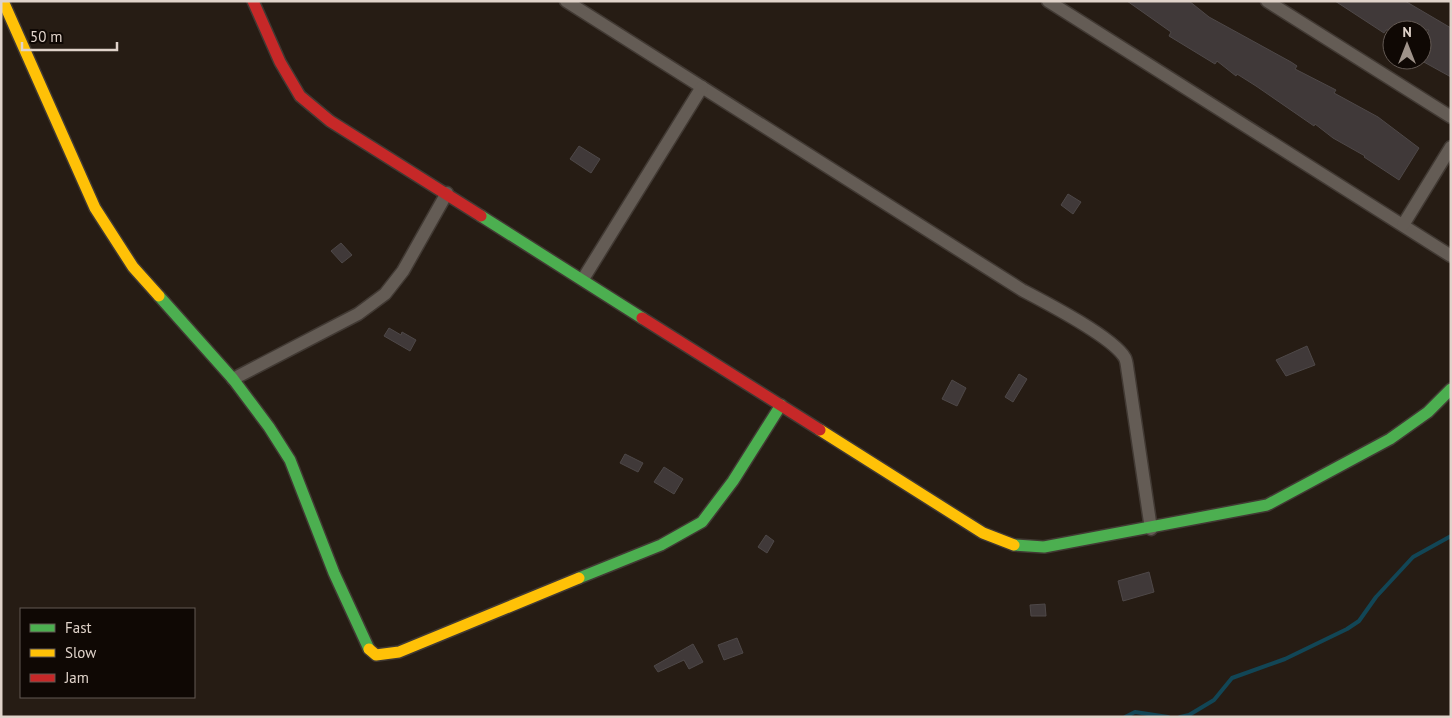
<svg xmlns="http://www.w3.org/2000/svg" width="1452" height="718" font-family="'PT Sans',sans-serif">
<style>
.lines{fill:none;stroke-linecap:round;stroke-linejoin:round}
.stream{stroke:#124656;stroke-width:4}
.building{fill:#403939;stroke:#4e4848}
.street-casing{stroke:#413933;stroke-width:15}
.fast-casing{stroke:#413933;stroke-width:14}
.slow-casing{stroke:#413933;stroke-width:14}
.jam-casing{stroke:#413933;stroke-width:14}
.street{stroke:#645c55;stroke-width:12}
.fast{stroke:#4caf50;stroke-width:11}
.slow{stroke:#ffc107;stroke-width:11}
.jam{stroke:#c62828;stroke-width:11}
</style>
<rect width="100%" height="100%" fill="#261c14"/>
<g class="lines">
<!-- stream -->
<g class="stream">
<polyline points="1125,717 1135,712 1168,717"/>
<polyline points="1180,717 1189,715 1214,700 1232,678 1285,659 1347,629 1359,621 1376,597 1413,557 1451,536"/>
</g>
</g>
<!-- building -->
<g class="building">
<polygon points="1127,1 1189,1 1209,17 1291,62 1297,66 1295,69 1336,90 1334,93 1378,117 1419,148 1399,180 1364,157 1365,156 1333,138 1315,124 1314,126 1256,86 1237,74 1236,76 1217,61 1215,64 1169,36 1171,32"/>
<polygon points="1335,1 1405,1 1451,28 1451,77 1422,61 1422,45 1428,37 1426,36 1429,30 1386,30 1384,33"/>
<polygon points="579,146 600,159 591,173 570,159"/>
<polygon points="1068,194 1081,202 1073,214 1061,205"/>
<polygon points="341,243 352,255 342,263 331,251"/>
<polygon points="389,328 401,335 402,332 416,340 410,351 384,336"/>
<polygon points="1307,346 1315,365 1286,376 1276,360"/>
<polygon points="1019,374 1027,379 1013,402 1005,397"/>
<polygon points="952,380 966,388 957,406 942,399"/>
<polygon points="625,454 643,463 638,472 620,463"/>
<polygon points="664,467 683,479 674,494 654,482"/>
<polygon points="766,535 774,541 767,553 758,547"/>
<polygon points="1149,572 1154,592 1123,601 1118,581"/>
<polygon points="1045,604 1046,616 1031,616 1030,605"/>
<polygon points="737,638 743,653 724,660 718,645"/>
<polygon points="693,644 703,662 689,669 684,660 658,672 654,666"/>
</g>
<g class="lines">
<!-- street casing -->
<g class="street-casing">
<g id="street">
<path d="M566,1L1022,290C1045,302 1113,337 1125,358C1127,362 1127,368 1128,373L1151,529"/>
<polyline points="1048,1 1451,256"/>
<polyline points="1267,1 1451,117"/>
<polyline points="1403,225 1451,147"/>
<polyline points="583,279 702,87"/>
<polyline points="233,379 358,314 385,294 403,271 447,193"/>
</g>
</g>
<!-- fast casing -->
<g class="fast-casing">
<g id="fast">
<polyline points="481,216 642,318"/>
<polyline points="159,296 233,379 269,427 290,460 334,573 369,649"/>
<polyline points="1014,545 1044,547 1267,505 1390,439 1428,412 1451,389"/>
<polyline points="579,578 661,545 702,522 733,481 781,405"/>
</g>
</g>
<!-- slow casing -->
<g class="slow-casing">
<g id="slow">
<polyline points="3,1 95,208 133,267 159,296"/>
<polyline points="820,430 983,533 1014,545"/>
<polyline points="369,649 376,655 399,652 579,578"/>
</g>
</g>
<!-- jam casing -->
<g class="jam-casing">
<g id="jam">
<polyline points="253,1 280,62 300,96 330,121 481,216"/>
<polyline points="642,318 820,430"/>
</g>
</g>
<!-- street -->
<use href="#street" class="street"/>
<!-- fast -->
<use href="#fast" class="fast"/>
<!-- slow -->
<use href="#slow" class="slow"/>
<!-- jam -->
<use href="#jam" class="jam"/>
</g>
<!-- border -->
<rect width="1452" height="718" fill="none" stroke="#e0d3ca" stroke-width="5"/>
<!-- legend -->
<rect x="20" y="608" width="175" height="90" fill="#0f0804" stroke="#635953"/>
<rect x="30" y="624" width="25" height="8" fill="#4caf50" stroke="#635953"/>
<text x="65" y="633" font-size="15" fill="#e0d3ca">Fast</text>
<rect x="30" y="649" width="25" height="8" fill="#ffc107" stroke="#635953"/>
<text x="65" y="658" font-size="15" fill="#e0d3ca">Slow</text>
<rect x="30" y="674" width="25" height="8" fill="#c62828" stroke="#635953"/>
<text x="65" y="683" font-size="15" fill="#e0d3ca">Jam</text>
<!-- north arrow -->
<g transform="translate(1407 45)"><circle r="24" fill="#0f0804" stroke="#635953"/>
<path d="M0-4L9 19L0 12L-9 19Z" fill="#9f938a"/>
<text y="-8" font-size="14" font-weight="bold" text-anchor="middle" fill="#e0d3ca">N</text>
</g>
<!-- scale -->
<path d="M22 42v8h95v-8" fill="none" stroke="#e0d3ca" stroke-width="2.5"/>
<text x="30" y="42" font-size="15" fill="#e0d3ca" stroke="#0f0804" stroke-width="4" paint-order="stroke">50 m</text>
</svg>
